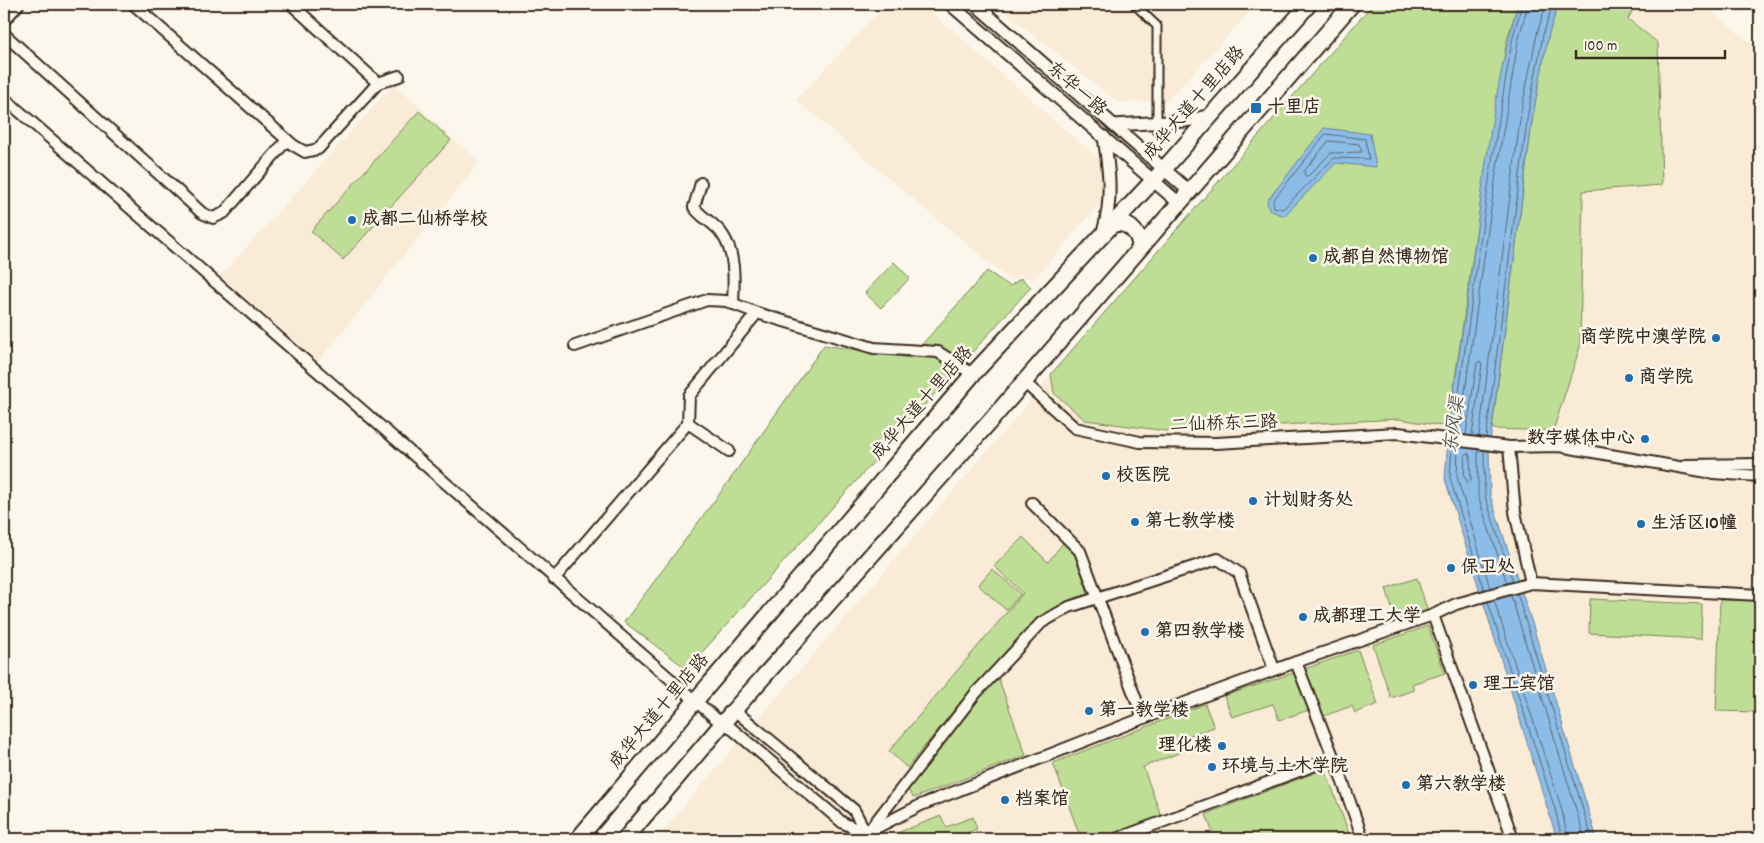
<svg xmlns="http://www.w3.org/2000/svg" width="1764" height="843" font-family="Dekko,'LXGW WenKai TC',sans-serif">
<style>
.built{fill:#f9ebd6}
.green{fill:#bedd95;stroke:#7c845a}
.water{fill:#8cbde8;stroke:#6c8297}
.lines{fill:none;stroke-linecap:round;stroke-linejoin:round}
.shore{stroke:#5b656f;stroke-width:1}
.pedestrian-casing{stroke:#3b2a1e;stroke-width:11}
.minor-casing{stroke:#3b2a1e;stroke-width:14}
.tertiary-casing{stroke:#3b2a1e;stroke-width:15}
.primary-casing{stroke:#3b2a1e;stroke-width:19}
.pedestrian{stroke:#fbf7ec;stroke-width:7}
.minor{stroke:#fbf7ec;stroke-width:10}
.tertiary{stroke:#fbf7ec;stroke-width:11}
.primary{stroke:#fbf7ec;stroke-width:15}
.poi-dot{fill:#1f6fb2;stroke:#fbf7ec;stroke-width:2}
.labels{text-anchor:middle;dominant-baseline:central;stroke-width:5;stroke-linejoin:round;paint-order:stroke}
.street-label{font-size:18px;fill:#3b2a1e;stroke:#fbf7ec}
.poi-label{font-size:18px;font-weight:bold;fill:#3b2a1e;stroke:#fbf7ec;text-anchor:start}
.water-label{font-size:19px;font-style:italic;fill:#53565b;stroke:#fbf7ec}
</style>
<rect width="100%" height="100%" fill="#fbf7ec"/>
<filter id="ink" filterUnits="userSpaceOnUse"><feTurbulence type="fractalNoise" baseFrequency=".02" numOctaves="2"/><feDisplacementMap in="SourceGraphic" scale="10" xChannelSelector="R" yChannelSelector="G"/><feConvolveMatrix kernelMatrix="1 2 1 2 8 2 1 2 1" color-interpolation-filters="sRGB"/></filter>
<g filter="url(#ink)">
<!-- built -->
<g class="built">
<polygon points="887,4 922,4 1100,161 1101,202 1033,280 1021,275 1011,281 796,100"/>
<polygon points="995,4 1257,4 1167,101 1118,102"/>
<polygon points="1373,4 1703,4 1753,45 1760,35 1760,839 656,839 1036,394 1051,374"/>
<polygon points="394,84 479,163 317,363 221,276"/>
</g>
<!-- green -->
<g class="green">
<polygon points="1373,4 1518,4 1507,40 1485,172 1448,427 1399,419 1166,431 1085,420 1054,393 1051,374"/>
<polygon points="1558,4 1636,4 1628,19 1658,43 1662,185 1583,191 1580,347 1553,431 1492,429 1533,114 1548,37"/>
<polygon points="419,111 451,140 343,260 311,231"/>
<polygon points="894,262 910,278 881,308 865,293"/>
<polygon points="987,271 1010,286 1021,278 1031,287 687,669 624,622 729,481 824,345 910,358"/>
<polygon points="1023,537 1048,562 1063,543 1075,554 1089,596 1040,617 967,694 907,768 889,751 1023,593 994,566"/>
<polygon points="992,569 1021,594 1006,610 978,585"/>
<polygon points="1417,578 1428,612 1396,622 1386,588"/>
<polygon points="1590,599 1702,604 1701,639 1589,633"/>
<polygon points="1720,600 1760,601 1760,712 1716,711"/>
<polygon points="1428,626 1445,673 1412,684 1414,690 1391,698 1373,645"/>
<polygon points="1358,650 1378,704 1355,713 1352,706 1321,717 1304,669"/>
<polygon points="1296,672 1309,710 1279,720 1273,704 1232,717 1224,696"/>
<polygon points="998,677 1026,755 914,798 907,789 977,698"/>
<polygon points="1205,704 1214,727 1185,737 1189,749 1143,767 1162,818 1105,839 1081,839 1053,763"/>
<polygon points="1325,769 1351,839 1215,839 1206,814"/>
<polygon points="941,816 946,827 973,817 977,829 951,839 896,838 897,833"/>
</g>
<!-- water -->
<g class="water">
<path d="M1518,4H1558L1548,37L1533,114L1489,449L1490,495L1532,623L1597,839H1557L1445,479C1449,412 1461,346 1470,280C1483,188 1492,93 1518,4Z"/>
<polygon points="1324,128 1370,134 1376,167 1336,163 1284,216 1269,210 1267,201"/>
</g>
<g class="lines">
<!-- shore -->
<g class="shore">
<polygon points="1326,134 1365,139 1369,159 1334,158 1283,209 1274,207 1273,201"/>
<polygon points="1329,141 1359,144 1362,152 1331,153 1308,176 1305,176 1304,172"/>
<polyline points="1453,434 1490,173 1512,41 1522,4"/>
<polyline points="1459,434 1496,174 1518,42 1528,4"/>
<polyline points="1466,435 1477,363 1480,361 1482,364 1472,436"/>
<polyline points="1479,437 1521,112 1537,34 1546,4"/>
<polyline points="1486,438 1528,113 1543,35 1553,4"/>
<polyline points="1452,446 1450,478 1484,590"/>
<polyline points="1458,447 1457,477 1490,588"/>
<polyline points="1478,449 1478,496 1507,583"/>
<polyline points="1484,450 1485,496 1513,582"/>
<polygon points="1468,453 1470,456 1471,481 1468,483 1464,476 1465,456"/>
<polyline points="1517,593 1592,839"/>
<polyline points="1511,595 1585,839"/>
<polyline points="1494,600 1561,807 1568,839"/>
<polyline points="1488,602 1555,809 1562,839"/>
</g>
<!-- pedestrian casing -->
<g class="pedestrian-casing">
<g id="pedestrian">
<polyline points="1134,4 1157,26 1157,130"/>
<polyline points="985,13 993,4"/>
</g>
</g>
<!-- minor casing -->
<g class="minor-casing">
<g id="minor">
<polyline points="133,4 293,145 305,152 318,149 378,83"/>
<polyline points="291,4 378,83 399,76"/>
<polyline points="4,34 202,213 213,218 224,213 287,140"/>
<polyline points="4,98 722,724"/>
<path d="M701,183L694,207C701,218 715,223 722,234C736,253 734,282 733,304"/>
<polyline points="575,346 707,300 726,301 757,313 874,348 938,352 973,374"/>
<polyline points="1024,382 1075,428 1140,442 1216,443 1398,433 1509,447 1559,446 1713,473 1760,476"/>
<polyline points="688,423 729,451"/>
<polyline points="1509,447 1515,512 1531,583"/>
<polyline points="1686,465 1760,464"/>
<polyline points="1032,503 1080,551 1143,718"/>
<polyline points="554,579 688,423 689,396 757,313"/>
<polyline points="1433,615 1513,839"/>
<polyline points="1296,662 1340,774 1363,839"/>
<polyline points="734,710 854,810 866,833"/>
<polyline points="724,722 843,823 866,833"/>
<polyline points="870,829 975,694 1041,623 1069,607 1218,559 1239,573 1274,669"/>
<polyline points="861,839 866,833 921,805 1133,722 1296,662 1433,615 1456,604 1524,585 1531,583 1760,595"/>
<polyline points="1116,839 1334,758"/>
</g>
</g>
<!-- tertiary casing -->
<g class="tertiary-casing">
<g id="tertiary">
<polyline points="950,4 1179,203"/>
<polyline points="975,4 1189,191"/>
<polyline points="4,20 18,4"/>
<polyline points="1113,125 1186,121 1211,115"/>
<path d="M1103,232C1113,200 1109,170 1104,137"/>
</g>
</g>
<!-- primary casing -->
<g class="primary-casing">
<g id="primary">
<path d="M1110,225C1126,219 1139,231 1140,247"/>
<polyline points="578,839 973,374 1164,169 1309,4"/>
<polyline points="625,839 734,710 992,419 1352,4"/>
</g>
</g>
<!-- pedestrian -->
<use href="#pedestrian" class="pedestrian"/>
<!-- minor -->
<use href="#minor" class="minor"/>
<!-- tertiary -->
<use href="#tertiary" class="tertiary"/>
<!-- primary -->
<use href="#primary" class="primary"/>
</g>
</g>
<!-- markers -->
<g class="poi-dot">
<rect x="1250" y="102" width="12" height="12" rx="2.5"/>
<circle cx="352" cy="220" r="5"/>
<circle cx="1313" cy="258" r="5"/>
<circle cx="1716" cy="338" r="5"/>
<circle cx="1629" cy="378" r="5"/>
<circle cx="1645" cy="439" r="5"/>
<circle cx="1106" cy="476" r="5"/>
<circle cx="1253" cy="501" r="5"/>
<circle cx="1135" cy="522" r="5"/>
<circle cx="1641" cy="524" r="5"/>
<circle cx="1451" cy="568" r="5"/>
<circle cx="1303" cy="617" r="5"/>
<circle cx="1145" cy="632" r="5"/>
<circle cx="1473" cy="685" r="5"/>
<circle cx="1089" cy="711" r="5"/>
<circle cx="1222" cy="746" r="5"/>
<circle cx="1212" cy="767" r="5"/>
<circle cx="1406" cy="785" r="5"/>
<circle cx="1005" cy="800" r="5"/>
</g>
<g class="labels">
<!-- street labels -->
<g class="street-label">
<text transform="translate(1076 90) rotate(41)">东华一路</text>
<text transform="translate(1195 104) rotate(-49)">成华大道十里店路</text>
<text transform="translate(923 404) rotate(-49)">成华大道十里店路</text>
<text transform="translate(1224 425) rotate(-2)">二仙桥东三路</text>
<text transform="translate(660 712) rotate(-50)">成华大道十里店路</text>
</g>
<!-- poi labels -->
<g class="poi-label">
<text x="1267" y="108">十里店</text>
<text x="362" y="220">成都二仙桥学校</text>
<text x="1323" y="258">成都自然博物馆</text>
<text x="1706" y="338" text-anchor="end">商学院中澳学院</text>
<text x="1639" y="378">商学院</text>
<text x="1635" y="439" text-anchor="end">数字媒体中心</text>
<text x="1116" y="476">校医院</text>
<text x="1263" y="501">计划财务处</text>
<text x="1145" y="522">第七教学楼</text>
<text x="1651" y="524">生活区10幢</text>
<text x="1461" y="568">保卫处</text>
<text x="1313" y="617">成都理工大学</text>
<text x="1155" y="632">第四教学楼</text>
<text x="1483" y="685">理工宾馆</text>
<text x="1099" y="711">第一教学楼</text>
<text x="1212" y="746" text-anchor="end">理化楼</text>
<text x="1222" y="767">环境与土木学院</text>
<text x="1416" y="785">第六教学楼</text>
<text x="1015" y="800">档案馆</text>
</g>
<!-- water labels -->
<g class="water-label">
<text transform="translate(1456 425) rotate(-82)">东风渠</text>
</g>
</g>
<!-- margin -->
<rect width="1764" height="843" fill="none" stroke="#fbf7ec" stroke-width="20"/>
<rect x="10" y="10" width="1744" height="823" fill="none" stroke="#3b2a1e" stroke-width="2" filter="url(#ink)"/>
<!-- scale -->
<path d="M1576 50v8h149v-8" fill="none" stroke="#3b2a1e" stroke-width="2.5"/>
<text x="1584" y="50" font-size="15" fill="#3b2a1e" stroke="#fbf7ec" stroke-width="4" paint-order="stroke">100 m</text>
</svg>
